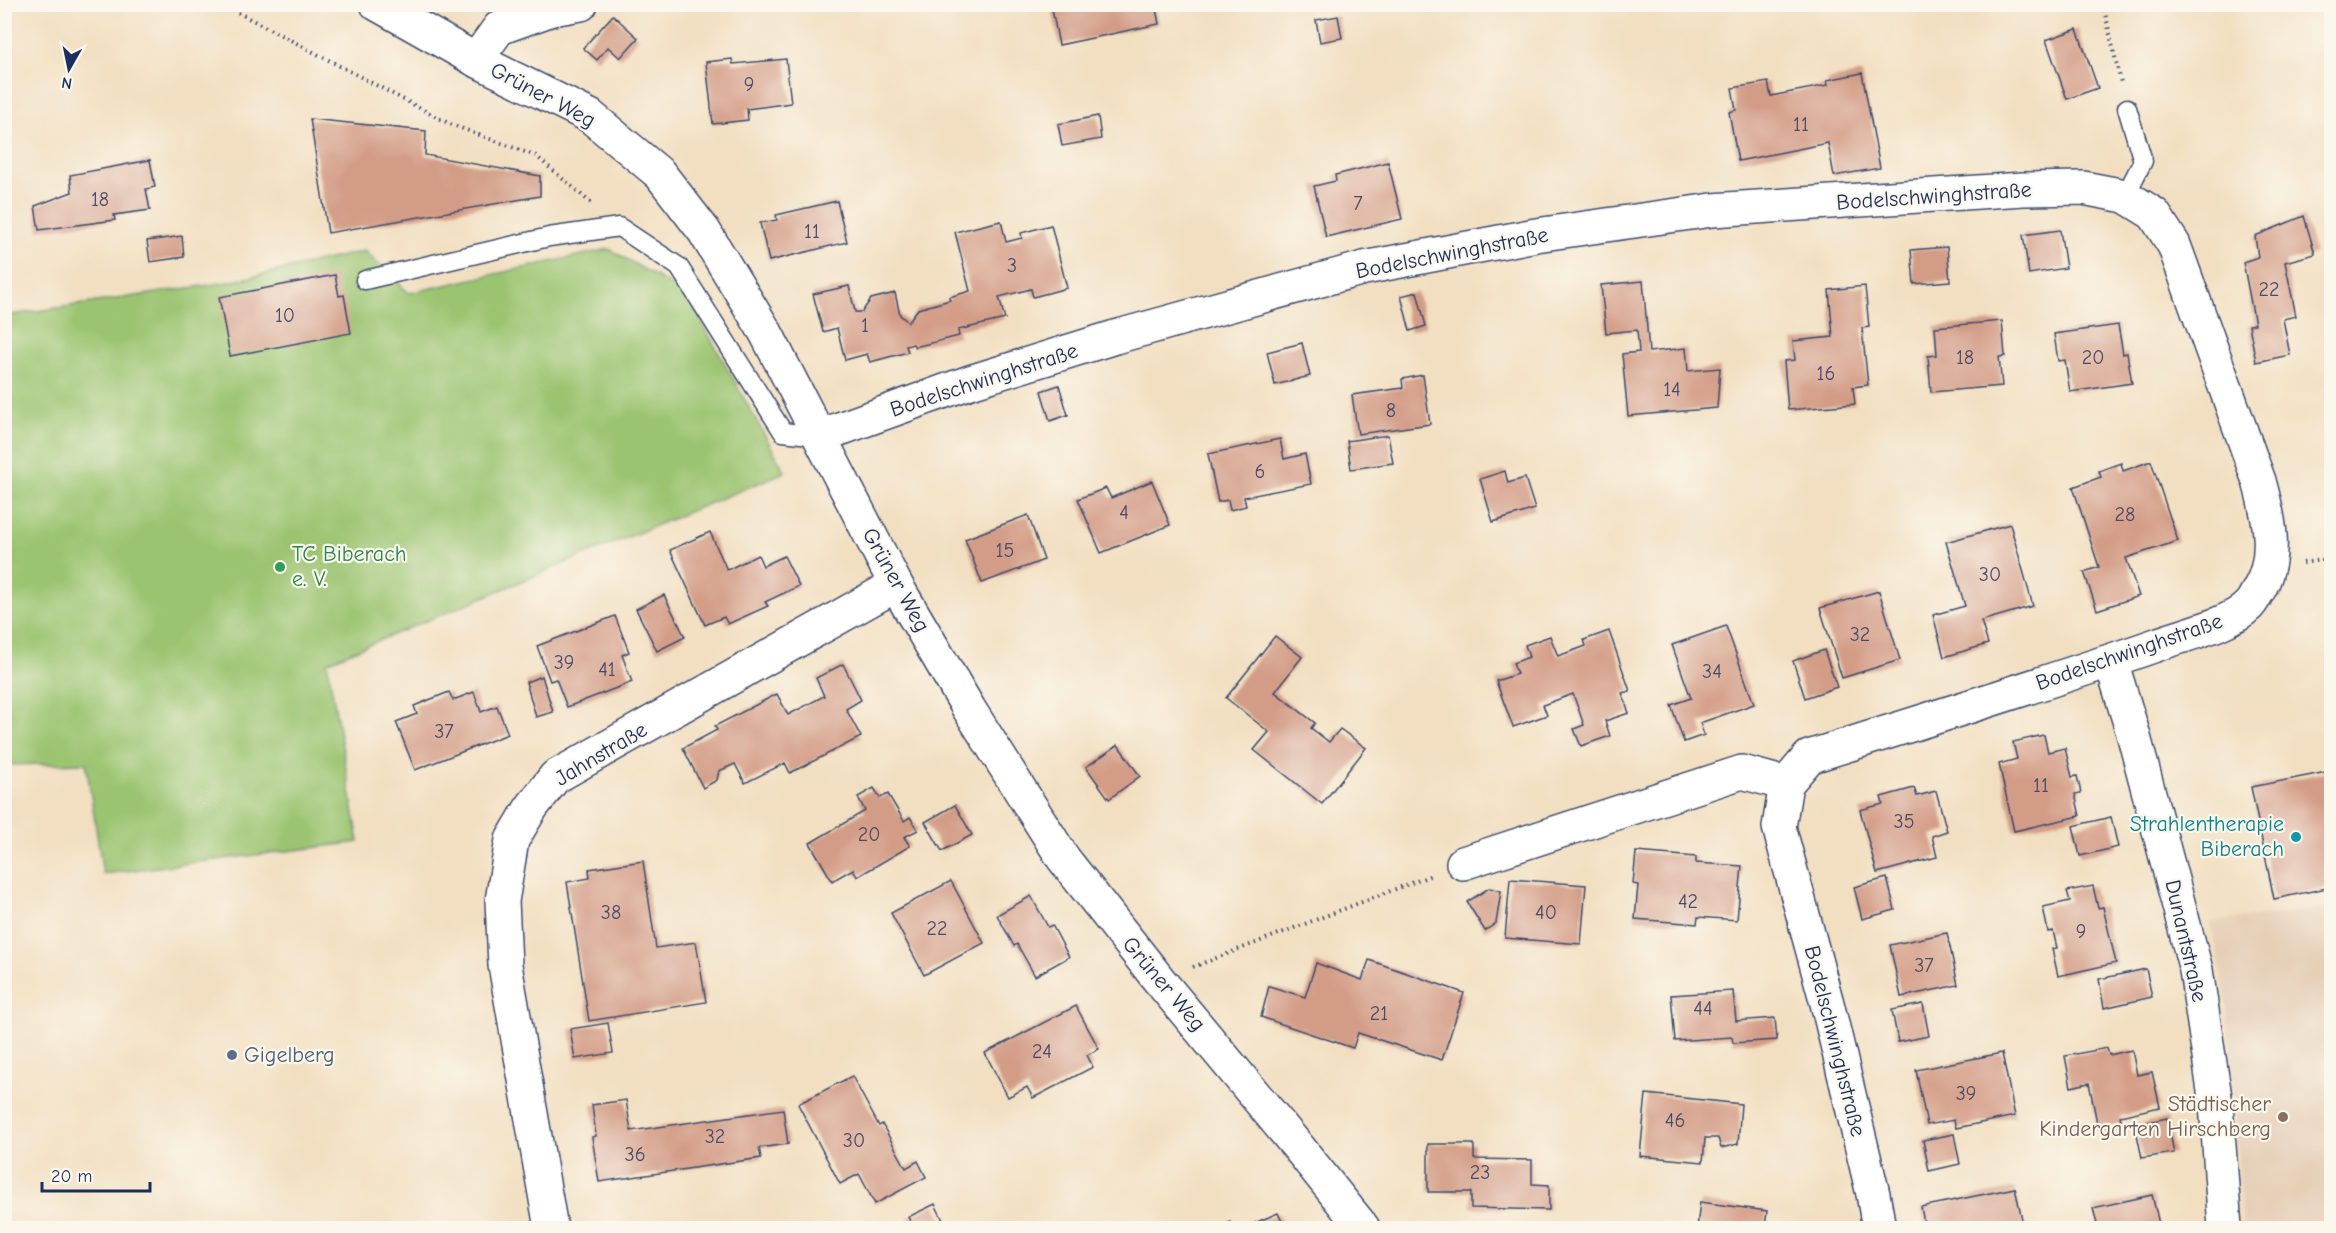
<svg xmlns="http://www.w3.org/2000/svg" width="2336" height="1233" font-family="'Comic Neue',sans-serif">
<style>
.built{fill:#e6cfb7}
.green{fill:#9bc471;stroke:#5b7a68;stroke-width:1.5}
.building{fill:#d39c86}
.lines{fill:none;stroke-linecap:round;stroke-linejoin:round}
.lane-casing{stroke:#3b496d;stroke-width:21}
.street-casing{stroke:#3b496d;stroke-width:36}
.path{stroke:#3b496d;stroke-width:4;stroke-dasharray:1.5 4.5;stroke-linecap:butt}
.lane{stroke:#fff;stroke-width:18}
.street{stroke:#fff;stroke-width:33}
.leisure-dot{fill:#2e9e5b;stroke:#fbf7ec;stroke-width:2}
.culture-dot{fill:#0f9aa8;stroke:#fbf7ec;stroke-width:2}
.service-dot{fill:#5c6f8a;stroke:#fbf7ec;stroke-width:2}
.education-dot{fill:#8d6e63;stroke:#fbf7ec;stroke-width:2}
.labels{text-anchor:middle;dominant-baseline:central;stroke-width:4.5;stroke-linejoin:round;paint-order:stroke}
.number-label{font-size:20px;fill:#494a68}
.street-label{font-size:22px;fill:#1b2f5e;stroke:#fbf7ec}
.leisure-label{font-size:22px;fill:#27864d;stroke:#fbf7ec;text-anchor:start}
.culture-label{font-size:22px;fill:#0d838f;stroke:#fbf7ec;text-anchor:end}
.service-label{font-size:22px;fill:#4e5e75;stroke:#fbf7ec;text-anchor:start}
.education-label{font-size:22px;fill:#785e54;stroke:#fbf7ec;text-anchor:end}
</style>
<rect width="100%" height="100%" fill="#fbf7ec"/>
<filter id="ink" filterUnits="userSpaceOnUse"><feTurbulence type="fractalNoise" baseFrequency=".0167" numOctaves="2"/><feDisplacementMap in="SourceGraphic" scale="12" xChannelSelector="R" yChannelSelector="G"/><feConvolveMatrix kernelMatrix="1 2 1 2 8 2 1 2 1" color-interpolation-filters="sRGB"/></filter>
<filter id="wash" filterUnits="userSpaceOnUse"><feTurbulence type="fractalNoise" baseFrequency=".008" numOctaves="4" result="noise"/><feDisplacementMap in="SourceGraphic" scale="24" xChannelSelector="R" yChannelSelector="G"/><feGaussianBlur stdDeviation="1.35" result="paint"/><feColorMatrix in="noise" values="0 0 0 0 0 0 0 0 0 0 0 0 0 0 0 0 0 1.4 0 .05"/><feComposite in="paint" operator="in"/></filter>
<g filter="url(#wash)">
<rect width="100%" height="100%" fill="#f2dfc1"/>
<!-- built -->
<polygon class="built" points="2331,908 2331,1228 2243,1228 2227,1006 2211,922"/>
<!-- green -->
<polygon class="green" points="609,249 686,294 785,472 327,662 359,842 103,874 86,763 5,765 5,316 229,282 364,251 409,293"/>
<g id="blocks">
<!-- building -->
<g class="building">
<polygon points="1051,4 1155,4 1159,24 1059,45"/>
<polygon points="613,15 638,38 620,58 608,47 597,60 583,48"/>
<polygon points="1338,16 1342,38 1320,42 1316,20"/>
<polygon points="2077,29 2098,88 2067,99 2046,40"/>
<polygon points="732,59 733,64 786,59 791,103 747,109 748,120 713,124 706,62"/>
<polygon points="1862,73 1880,168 1834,176 1828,143 1738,161 1729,112 1736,110 1732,88 1768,82 1771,96 1828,85 1827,80"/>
<polygon points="1098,116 1101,139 1062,146 1058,124"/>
<polygon points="310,119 426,131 425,155 540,176 540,196 328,233"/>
<polygon points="150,160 155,187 146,189 150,210 114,215 115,220 39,230 35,206 72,192 70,175"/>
<polygon points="1388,162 1402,219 1326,237 1314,186 1336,181 1335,175"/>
<polygon points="837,201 847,242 769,261 760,223 777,220 776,215"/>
<polygon points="2304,216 2315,254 2285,262 2296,316 2283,319 2290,355 2256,362 2249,325 2255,324 2243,262 2258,257 2255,236"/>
<polygon points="1001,221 1006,242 1022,238 1021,233 1051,225 1067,288 1033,297 1031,289 999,297 1005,319 958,330 959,336 915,347 913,344 906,346 908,352 870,362 867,354 845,360 837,328 823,332 813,294 849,286 855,312 862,312 871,299 895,293 900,315 908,322 918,309 950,300 949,297 970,291 955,232"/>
<polygon points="2060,230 2066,268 2029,274 2023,235"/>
<polygon points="182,236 184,257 150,262 147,241"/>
<polygon points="1947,247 1950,281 1914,284 1911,250"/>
<polygon points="335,275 339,296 344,295 351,333 230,356 219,297"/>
<polygon points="1643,281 1649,352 1686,348 1688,371 1720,368 1717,408 1628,416 1622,354 1639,352 1637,330 1606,333 1601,285"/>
<polygon points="1865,286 1869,327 1862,328 1868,385 1853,387 1855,404 1788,410 1784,361 1795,360 1793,341 1833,337 1829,290"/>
<polygon points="1417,292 1426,326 1410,331 1401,296"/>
<polygon points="2002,321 2005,356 1999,357 2002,386 1931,392 1928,356 1937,355 1935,327"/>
<polygon points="2118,325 2123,354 2127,353 2132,383 2070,392 2065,360 2058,361 2054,334"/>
<polygon points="1302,343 1310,376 1275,385 1267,352"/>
<polygon points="1423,375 1430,424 1358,434 1352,395 1403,388 1402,379"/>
<polygon points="1059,385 1068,415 1050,421 1041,391"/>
<polygon points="1388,435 1393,463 1351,469 1347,441"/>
<polygon points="1280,439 1284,459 1305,454 1311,484 1244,497 1246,506 1230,510 1228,500 1218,502 1208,454"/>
<polygon points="2151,461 2178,541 2126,558 2139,596 2097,610 2084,572 2099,567 2073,487 2101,477 2099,471 2121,463 2123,471"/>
<polygon points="1505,471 1508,483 1525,478 1535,509 1493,522 1480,479"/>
<polygon points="1152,481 1170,525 1101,553 1078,499 1106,488 1111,498"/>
<polygon points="1028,515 1044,560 982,583 965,539"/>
<polygon points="2010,524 2033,606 1981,621 1988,644 1944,657 1933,615 1965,606 1946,542"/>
<polygon points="710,532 727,570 758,555 763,566 784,556 799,586 765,602 768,606 728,624 724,617 705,625 670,550"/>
<polygon points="1879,591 1900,660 1842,678 1820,608"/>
<polygon points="664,595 685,637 657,651 636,609"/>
<polygon points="615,616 629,652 622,655 632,682 567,707 556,679 550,681 537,646"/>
<polygon points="1726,626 1754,704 1700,723 1704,735 1684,742 1671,705 1691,698 1672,645"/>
<polygon points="1609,631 1630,691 1622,693 1629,713 1605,721 1610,736 1581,746 1574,729 1584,725 1573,694 1543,705 1547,715 1513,727 1496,681 1517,674 1513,663 1529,657 1525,645 1550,636 1558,656 1586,646 1584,640"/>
<polygon points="1275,636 1302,657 1275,692 1315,723 1311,728 1329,742 1340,729 1366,748 1322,804 1254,750 1269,732 1226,698"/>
<polygon points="1824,650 1837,687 1805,698 1793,661"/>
<polygon points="843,664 861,700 846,709 861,737 790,773 785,763 745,783 735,764 719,771 717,780 703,788 683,748 717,730 715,726 777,694 788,715 824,696 816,678"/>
<polygon points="542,676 553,712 536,717 526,682"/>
<polygon points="449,692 453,700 474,692 481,712 497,706 508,734 415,770 396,722 417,714 414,706"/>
<polygon points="2044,735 2048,752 2065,748 2072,777 2077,776 2081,793 2075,794 2080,816 2014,831 1999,764 2017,759 2013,742"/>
<polygon points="1118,745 1140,776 1109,799 1086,767"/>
<polygon points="2332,771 2332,887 2274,899 2251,787"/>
<polygon points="874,788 880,798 888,794 904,821 910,817 918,830 904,837 910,846 857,877 853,869 832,881 810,843 865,811 858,797"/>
<polygon points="1914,788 1917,796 1936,791 1947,831 1932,836 1937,857 1877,873 1860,810 1883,804 1881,797"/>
<polygon points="955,805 972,835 942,851 925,822"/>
<polygon points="2111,817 2118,847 2080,856 2073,826"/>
<polygon points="1636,852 1696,857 1696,863 1742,866 1737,920 1698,917 1697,924 1635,919 1638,885 1633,884"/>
<polygon points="643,861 656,948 696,942 706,1002 589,1021 567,882 590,878 589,869"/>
<polygon points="1887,878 1895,910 1862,919 1854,887"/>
<polygon points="1510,879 1586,885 1581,944 1505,938"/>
<polygon points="951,881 984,943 924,975 891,913"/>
<polygon points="2093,886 2098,908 2103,907 2116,963 2058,976 2052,949 2057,948 2053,931 2048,932 2043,907 2070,901 2067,891"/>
<polygon points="1489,888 1501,891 1496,923 1485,931 1467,902"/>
<polygon points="1031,896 1048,927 1052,925 1069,957 1035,976 1017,944 1014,946 997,915"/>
<polygon points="1947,933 1958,985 1901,997 1890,945"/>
<polygon points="1369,960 1464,993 1442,1060 1358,1033 1353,1048 1261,1017 1269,986 1305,997 1316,963 1362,980"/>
<polygon points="2146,969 2152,997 2104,1008 2099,979"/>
<polygon points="1733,991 1736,1021 1775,1018 1777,1040 1733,1043 1732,1037 1675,1041 1671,995"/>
<polygon points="1923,1004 1929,1036 1898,1042 1892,1010"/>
<polygon points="1076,1006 1099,1049 1087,1055 1093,1067 1033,1098 1027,1087 1008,1097 985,1053"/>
<polygon points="608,1023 613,1053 575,1059 570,1029"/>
<polygon points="2107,1048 2109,1055 2132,1050 2137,1075 2152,1072 2160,1107 2120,1116 2122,1124 2098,1128 2089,1083 2071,1087 2065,1056"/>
<polygon points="2002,1053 2015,1116 1956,1128 1954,1120 1927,1125 1916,1070"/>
<polygon points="852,1076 879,1126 882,1124 906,1168 918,1161 926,1177 875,1204 859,1174 840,1184 798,1104"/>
<polygon points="1646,1094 1741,1104 1738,1144 1721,1148 1718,1138 1705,1138 1703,1162 1640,1156"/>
<polygon points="626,1100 631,1131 783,1109 788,1144 759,1148 761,1158 599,1182 592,1137 596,1136 592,1105"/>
<polygon points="2167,1118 2174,1153 2142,1158 2135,1125"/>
<polygon points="1954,1134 1960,1164 1929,1171 1923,1140"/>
<polygon points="1428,1144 1474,1144 1474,1159 1532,1160 1532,1184 1549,1185 1549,1210 1471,1208 1471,1192 1428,1192"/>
<polygon points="2015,1188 2024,1228 1925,1228 1921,1207"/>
<polygon points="2152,1195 2160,1228 2098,1228 2093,1208"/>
<polygon points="1700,1202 1767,1211 1765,1228 1697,1228"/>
<polygon points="935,1204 947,1228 905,1228 912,1225 908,1217"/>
<polygon points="1278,1213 1285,1228 1243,1228"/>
<polygon points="1230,1222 1233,1228 1215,1228"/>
</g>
</g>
</g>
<g filter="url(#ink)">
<use href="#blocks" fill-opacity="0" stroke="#3b496d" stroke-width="1.5"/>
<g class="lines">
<!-- lane casing -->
<g class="lane-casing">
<g id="lane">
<polyline points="2125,196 2143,161 2127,108"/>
<polyline points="365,280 549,237 619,227 679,267 783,432 820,436"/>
</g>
</g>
<!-- street casing -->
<g class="street-casing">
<g id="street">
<polyline points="377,4 476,60 590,116 660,174 704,231 766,333 896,585 969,709 1063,858 1159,980 1299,1148 1363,1228"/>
<polyline points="476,60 499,28 552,9 581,4"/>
<path d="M820,436L970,382L1115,337L1364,268L1536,235L1712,210L2023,189L2083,188L2125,196L2154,214L2174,245L2259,481C2269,517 2279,557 2258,591C2255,596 2252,603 2248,606C2231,624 2180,636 2156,645C2042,685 1925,720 1809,757L1786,784L1779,827L1828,1007L1873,1194L1879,1228"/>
<polyline points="2111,661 2133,733 2196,970 2216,1104 2225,1228"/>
<polyline points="1463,863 1742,772 1786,784"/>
<polyline points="551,1228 505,965 502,901 512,840 531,808 555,777 896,585"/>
</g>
</g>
<!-- path -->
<g class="path">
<polyline points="222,4 450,124 536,156 591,203"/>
<polyline points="2103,4 2121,83"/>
<polyline points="2303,563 2332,558"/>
<polyline points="1193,967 1432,875"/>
</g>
<!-- lane -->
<use href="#lane" class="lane"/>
<!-- street -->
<use href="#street" class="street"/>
</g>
</g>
<!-- markers -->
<circle class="leisure-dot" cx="280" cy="567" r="6"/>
<circle class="culture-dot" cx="2296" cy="837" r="6"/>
<circle class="service-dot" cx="232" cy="1055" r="6"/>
<circle class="education-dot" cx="2283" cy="1117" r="6"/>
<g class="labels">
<!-- number labels -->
<g class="number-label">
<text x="749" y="84">9</text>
<text x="1801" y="124">11</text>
<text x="100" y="199">18</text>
<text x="1358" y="203">7</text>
<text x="812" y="231">11</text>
<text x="1012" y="265">3</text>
<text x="2269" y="289">22</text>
<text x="285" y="315">10</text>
<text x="865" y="325">1</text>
<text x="1965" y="357">18</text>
<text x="2093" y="357">20</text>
<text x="1826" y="373">16</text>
<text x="1672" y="389">14</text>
<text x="1391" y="410">8</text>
<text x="1260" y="471">6</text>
<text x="1124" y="512">4</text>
<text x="2125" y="514">28</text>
<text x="1005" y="550">15</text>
<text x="1990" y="574">30</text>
<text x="1860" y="634">32</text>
<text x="564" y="662">39</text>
<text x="607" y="669">41</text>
<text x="1712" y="671">34</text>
<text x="444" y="731">37</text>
<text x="2041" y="785">11</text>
<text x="1904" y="821">35</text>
<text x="869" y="834">20</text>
<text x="1688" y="901">42</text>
<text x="611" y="912">38</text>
<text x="1546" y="912">40</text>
<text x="937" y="928">22</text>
<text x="2081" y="931">9</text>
<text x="1924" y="965">37</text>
<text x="1703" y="1008">44</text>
<text x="1379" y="1013">21</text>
<text x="1042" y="1051">24</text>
<text x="1966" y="1093">39</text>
<text x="1675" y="1120">46</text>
<text x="715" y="1136">32</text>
<text x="854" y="1140">30</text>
<text x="635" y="1154">36</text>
<text x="1480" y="1172">23</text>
</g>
<!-- street labels -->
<g class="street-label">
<text transform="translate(543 95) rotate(28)">Grüner Weg</text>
<text transform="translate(1934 196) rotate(-4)">Bodelschwinghstraße</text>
<text transform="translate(1452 253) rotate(-11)">Bodelschwinghstraße</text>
<text transform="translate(984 380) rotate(-18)">Bodelschwinghstraße</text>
<text transform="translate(896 580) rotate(61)">Grüner Weg</text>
<text transform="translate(2129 652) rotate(-19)">Bodelschwinghstraße</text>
<text transform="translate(601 754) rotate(-31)">Jahnstraße</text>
<text transform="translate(2186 941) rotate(77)">Dunantstraße</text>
<text transform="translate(1164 984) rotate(50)">Grüner Weg</text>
<text transform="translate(1835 1041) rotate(76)">Bodelschwinghstraße</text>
</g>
<!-- leisure labels -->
<g class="leisure-label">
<text x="292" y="554">TC Biberach<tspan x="292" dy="25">e. V.</tspan></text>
</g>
<!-- culture labels -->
<g class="culture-label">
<text x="2284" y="824">Strahlentherapie<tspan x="2284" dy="25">Biberach</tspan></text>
</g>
<!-- service labels -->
<g class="service-label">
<text x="244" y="1055">Gigelberg</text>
</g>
<!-- education labels -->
<g class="education-label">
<text x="2271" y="1104">Städtischer<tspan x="2271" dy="25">Kindergarten Hirschberg</tspan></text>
</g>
</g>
<!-- margin -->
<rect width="2336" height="1233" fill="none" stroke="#fbf7ec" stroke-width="24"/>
<!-- north arrow -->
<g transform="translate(69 69) rotate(189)" stroke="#fbf7ec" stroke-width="4.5" paint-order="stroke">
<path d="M0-4.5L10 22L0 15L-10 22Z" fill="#1b2f5e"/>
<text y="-9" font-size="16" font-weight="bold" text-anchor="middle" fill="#1b2f5e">N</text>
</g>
<!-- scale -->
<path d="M42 1182v9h108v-9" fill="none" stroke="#1b2f5e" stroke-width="3"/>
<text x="51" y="1182" font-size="18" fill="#1b2f5e" stroke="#fbf7ec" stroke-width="4.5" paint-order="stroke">20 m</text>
</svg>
